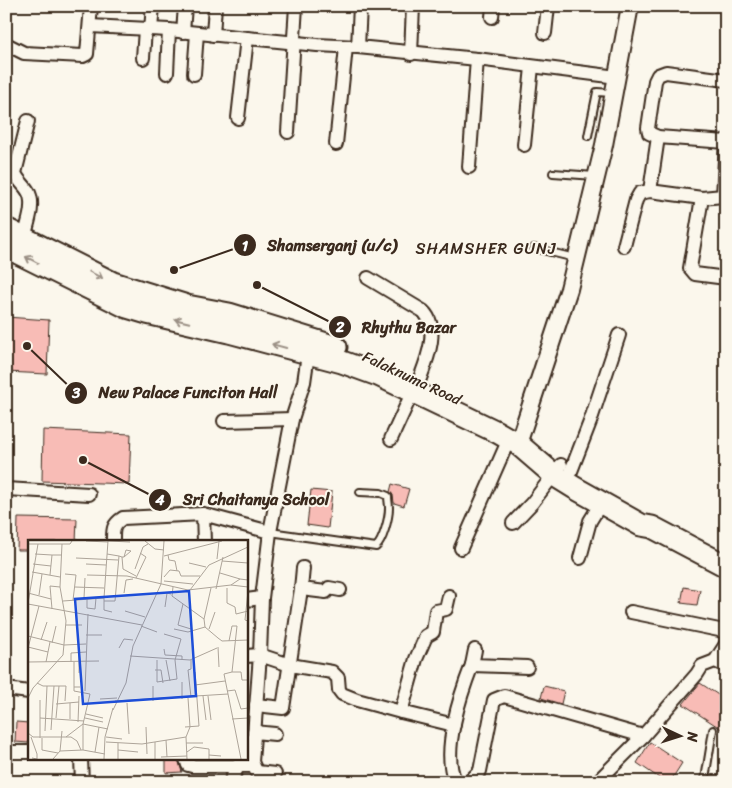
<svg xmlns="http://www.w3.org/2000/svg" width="732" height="788" font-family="Sriracha,sans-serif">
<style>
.building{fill:#f8bcb6;stroke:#3b2a1e}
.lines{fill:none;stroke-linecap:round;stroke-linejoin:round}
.lane-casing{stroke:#3b2a1e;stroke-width:10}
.street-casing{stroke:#3b2a1e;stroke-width:16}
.secondary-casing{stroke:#3b2a1e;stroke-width:20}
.highway-casing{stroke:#3b2a1e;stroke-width:25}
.lane{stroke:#fbf7ec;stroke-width:6}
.street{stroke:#fbf7ec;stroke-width:12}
.secondary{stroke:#fbf7ec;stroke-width:16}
.highway{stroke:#fbf7ec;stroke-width:21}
.oneway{stroke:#9b9085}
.labels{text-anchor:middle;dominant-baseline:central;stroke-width:4;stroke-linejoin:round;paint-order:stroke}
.street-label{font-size:15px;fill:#3b2a1e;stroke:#fbf7ec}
.neighbourhood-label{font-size:16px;letter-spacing:1px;fill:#3b2a1e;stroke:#fbf7ec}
.inset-road{fill:none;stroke:#aea59a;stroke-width:1}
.view{fill:#1d4ed8;fill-opacity:0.15;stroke:#1d4ed8;stroke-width:2.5}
.inset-edge{fill:none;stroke:#3b2a1e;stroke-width:2.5}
.leader{fill:none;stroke:#3b2a1e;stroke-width:2}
.callout-dot{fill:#3b2a1e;stroke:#fbf7ec;stroke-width:2}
.mark-label{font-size:15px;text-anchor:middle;font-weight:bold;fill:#fff}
.callout-label{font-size:16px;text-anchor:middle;font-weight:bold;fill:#3b2a1e;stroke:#fbf7ec;stroke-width:4;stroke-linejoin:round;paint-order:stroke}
</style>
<rect width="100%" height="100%" fill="#fbf7ec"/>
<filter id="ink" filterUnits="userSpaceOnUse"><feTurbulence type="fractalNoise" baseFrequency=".02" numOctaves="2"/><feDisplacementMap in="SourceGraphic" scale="10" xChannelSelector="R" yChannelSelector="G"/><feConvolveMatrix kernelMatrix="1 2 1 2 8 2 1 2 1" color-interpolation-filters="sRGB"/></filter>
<g filter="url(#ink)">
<!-- building -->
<g class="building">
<polygon points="6,317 49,320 47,374 6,372"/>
<polygon points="43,430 131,434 129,484 42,481"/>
<polygon points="392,484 409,489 404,506 394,503 393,495 390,492"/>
<polygon points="311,490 332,492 328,528 307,525"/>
<polygon points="18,518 77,519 76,542 29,542 29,550 17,550"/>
<polygon points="684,587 700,590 697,605 681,603"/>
<polygon points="700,683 726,700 726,732 683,704"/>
<polygon points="544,686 564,691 561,704 541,698"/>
<polygon points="16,722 29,723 29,743 15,742"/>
<polygon points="650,742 682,763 670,782 665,782 637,763"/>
<polygon points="166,759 178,759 182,772 166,773"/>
</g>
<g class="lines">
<!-- lane casing -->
<g class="lane-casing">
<g id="lane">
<polyline points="588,136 597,92 612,93"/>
<polyline points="553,173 595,176"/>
<polyline points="534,248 575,258"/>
<path d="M270,532L376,547C383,541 389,518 389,508C389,504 388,501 388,496L381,493L360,492"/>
<polyline points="707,782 705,779 713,730"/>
</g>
</g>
<!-- street casing -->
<g class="street-casing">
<g id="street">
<polyline points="492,17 493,6"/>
<polyline points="90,26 169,30 317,45 358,47 477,59 617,77"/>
<polyline points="151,29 153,6"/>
<polyline points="183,32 185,6"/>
<polyline points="545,33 548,6"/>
<polyline points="213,35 215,6"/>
<polyline points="6,44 24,53 83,56 87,54 91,6"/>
<polyline points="358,47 360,6"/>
<polyline points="411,54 413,6"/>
<polyline points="143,58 145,29"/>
<polyline points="167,73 169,30"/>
<polyline points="194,74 197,33"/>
<polyline points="238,118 247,38"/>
<polyline points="288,132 296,6"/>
<polyline points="726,140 723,196 726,197"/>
<polyline points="726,142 658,137 649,133 648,128 655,81 658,75 666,72 726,80"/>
<polyline points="336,144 346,47"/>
<polyline points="524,145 532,67"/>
<polyline points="469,167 477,59"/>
<polyline points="650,191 658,137"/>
<polyline points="723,196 702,198 690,268 695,274 726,278"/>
<path d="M24,238C27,225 35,206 29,193C25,185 18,181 15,173L28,121"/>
<polyline points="624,246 636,200 640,193 650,191 702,198"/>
<path d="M368,278L423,311C441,328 426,362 419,381"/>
<polyline points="224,421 292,419"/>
<polyline points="391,439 413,391"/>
<polyline points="571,471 590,422 619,335"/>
<polyline points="6,489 89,494"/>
<polyline points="203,514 204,542"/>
<polyline points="513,523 532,503 561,465"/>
<path d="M113,542C113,530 112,525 123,518L203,514L270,532"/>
<polyline points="461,548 509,439"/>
<polyline points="580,558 590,521 601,503"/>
<polyline points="301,589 303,568"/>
<polyline points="246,600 262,598"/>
<polyline points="631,612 719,630 726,633"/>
<polyline points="475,650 472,665 527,667"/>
<polyline points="246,656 260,655 290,665 332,672 338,678 339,690 342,694 357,700 401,712 416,659 426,636 433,632 436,611 446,609 449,596"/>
<polyline points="715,661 726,644"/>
<polyline points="6,689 29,692"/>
<polyline points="256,705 283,708 301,589 326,592 329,588 340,590"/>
<polyline points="401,712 454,725"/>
<polyline points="254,732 275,734"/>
<polyline points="6,752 29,752"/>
<polyline points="81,759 82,782"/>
<polyline points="186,759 188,765 192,766 253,766"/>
<polyline points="257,772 275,774"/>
<polyline points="230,782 239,765"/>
<polyline points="261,782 252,762 260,655 262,598 270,532 292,419 304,382 308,354 312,347"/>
<path d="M460,782L455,780C441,752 461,693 472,665"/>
<polyline points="469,782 480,771 494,700 504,696 643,736"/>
<polyline points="597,782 643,736 697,674 702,666 715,661 726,666"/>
</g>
</g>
<!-- secondary casing -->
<g class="secondary-casing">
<polyline id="secondary" points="518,444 569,289 604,145 630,6"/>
</g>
<!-- highway casing -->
<g class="highway-casing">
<g id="highway">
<polyline points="6,229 113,283 187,306 229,314 336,347"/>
<polyline points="6,247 127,307 147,313 229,332 342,362 378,375 497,432 518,444 554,475 575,488 641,525 652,527 726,566"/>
</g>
</g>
<!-- lane -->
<use href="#lane" class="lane"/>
<!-- street -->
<use href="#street" class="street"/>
<!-- secondary -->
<use href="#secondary" class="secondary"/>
<!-- highway -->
<use href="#highway" class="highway"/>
</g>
<!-- one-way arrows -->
<defs><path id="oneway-shaft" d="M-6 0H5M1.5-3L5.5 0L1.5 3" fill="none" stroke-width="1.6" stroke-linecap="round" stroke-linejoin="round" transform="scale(1.25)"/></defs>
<g class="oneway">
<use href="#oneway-shaft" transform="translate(32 260) rotate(-153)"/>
<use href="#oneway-shaft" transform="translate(96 275) rotate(27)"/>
<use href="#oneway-shaft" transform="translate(182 321) rotate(-167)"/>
<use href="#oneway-shaft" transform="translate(279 346) rotate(-165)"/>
</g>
</g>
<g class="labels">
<!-- street labels -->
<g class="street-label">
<text transform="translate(412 378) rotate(25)">Falaknuma Road</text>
</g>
<!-- neighbourhood labels -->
<g class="neighbourhood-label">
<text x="486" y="248">SHAMSHER GUNJ</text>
</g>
</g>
<!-- overview -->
<g transform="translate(28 540)">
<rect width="220" height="220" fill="#fbf7ec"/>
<path class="inset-road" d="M58,1L80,2M80,1L102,2M117,1L127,9L136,10M0,4H42L44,1M7,14L24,15M79,14L91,16L94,17H96L103,11L98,10L96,17M140,15L141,20L147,21L149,31M136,16L194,1M94,17L95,29L108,36M48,18L90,20M189,19L191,1M194,21L220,23M161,23L178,27M5,24L23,26M58,24L78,25M107,29L115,7L120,4M4,32L32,37M192,33L212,39M37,34L48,35L45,60M22,35L24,15H34M59,35L99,36L160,50L203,45L220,47M136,37L142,30L151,31L153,36H172M108,38L118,17L112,13M136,41L165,44M203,45L212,39L220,40M47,47L76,48M145,47L144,56L176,79L177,87L190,98L194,101L220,100M199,48V63L207,67L208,74L220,71M188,49L195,17M162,50L181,25L220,7M220,51L217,80L220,81M0,53L23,59M96,53L98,40L105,39M11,55L14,34M56,58L57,38M59,58V68L67,69L68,58M76,58V61H87L91,16M35,61L76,58L80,1M76,61V70L84,72M0,63L10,4M0,64L114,85M155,64L150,85L163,89M137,67L139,53L143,54M24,69L22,46L32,47M97,71L117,77M176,79L183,48M38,85H54M113,86L129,92M146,89L160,92L177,87M181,89L187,72M58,95H74M0,96L36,105L58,104M13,100L19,82M201,101L204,86H209L204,132L196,134L213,219M24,103L28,86M0,107L20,112M190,107L191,127M0,108L11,66M91,108L96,99L105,100M136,109L137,115L154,116V120M51,112V133M102,116L162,120L189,108M129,120V142L149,139L147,120L153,99L136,94M138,120L142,141M163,120V129L160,130L163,157M0,122L71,121M18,122L22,102M43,122V113L58,112M127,130H133L135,143M204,132H213L214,140H220M9,143L15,146H38L37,161M167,145L197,141M125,146V161M46,147V122M52,147H46V151L62,154L55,184V210M57,151L60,74M199,151L207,150L213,169L220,168M175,156L178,180M180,156L183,180M0,158L5,148L35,115L38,81L32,47L34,4M72,159L89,158M154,159V142M87,161L200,154M99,163L101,194M28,164L51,162M85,170L98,143L105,106L133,44L136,1M58,174L75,178M12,178L56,181M28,178L31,146M57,178L75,182M42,179V163M204,179L220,178M50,182L51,156M118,187L119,214M157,187L171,186L167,132M23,190L26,146M17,191L19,146M0,193L5,197H43L49,201L53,210M3,197L9,214V219L4,218M38,197L55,184L80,189M78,197L94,199M158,197L159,219M12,198V160M14,198V210L30,213M138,200L139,217M78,202L114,204L158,197L162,187L160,158M90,203V219M158,203H175M90,210L110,212M32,211L34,191M67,212L71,187M159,212L166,207L181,209V215M133,217L159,216M25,219L32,211L55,210L77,214M76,219L77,197L85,168M127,219V202M181,219V215L193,216"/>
<path class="view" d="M161,51L168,156L55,164L47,59Z"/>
<rect width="220" height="220" class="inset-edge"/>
</g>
<!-- callouts -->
<path class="leader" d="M174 270L245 245M257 285L340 327M27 346L76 393M83 460L160 500"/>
<g class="callout-dot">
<circle cx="174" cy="270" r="5"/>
<circle cx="257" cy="285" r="5"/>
<circle cx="27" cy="346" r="5"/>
<circle cx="83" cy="460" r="5"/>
<circle cx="245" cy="245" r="12"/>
<circle cx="340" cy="327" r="12"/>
<circle cx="76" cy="393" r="12"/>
<circle cx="160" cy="500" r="12"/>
</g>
<g class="mark-label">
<text x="245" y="251">1</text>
<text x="340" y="332">2</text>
<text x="76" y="398">3</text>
<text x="160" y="505">4</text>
</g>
<g class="callout-label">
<text x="332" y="251">Shamserganj (u/c)</text>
<text x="409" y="333">Rhythu Bazar</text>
<text x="188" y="398">New Palace Funciton Hall</text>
<text x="256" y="505">Sri Chaitanya School</text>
</g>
<!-- margin -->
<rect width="732" height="788" fill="none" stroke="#fbf7ec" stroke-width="25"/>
<rect x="12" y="12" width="707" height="763" fill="none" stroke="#3b2a1e" stroke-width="2" filter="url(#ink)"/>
<!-- north arrow -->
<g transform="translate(680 736) rotate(94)" stroke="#fbf7ec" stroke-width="4" paint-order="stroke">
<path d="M0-4L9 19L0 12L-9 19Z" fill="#3b2a1e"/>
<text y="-8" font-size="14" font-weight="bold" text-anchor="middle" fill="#3b2a1e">N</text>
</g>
</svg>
